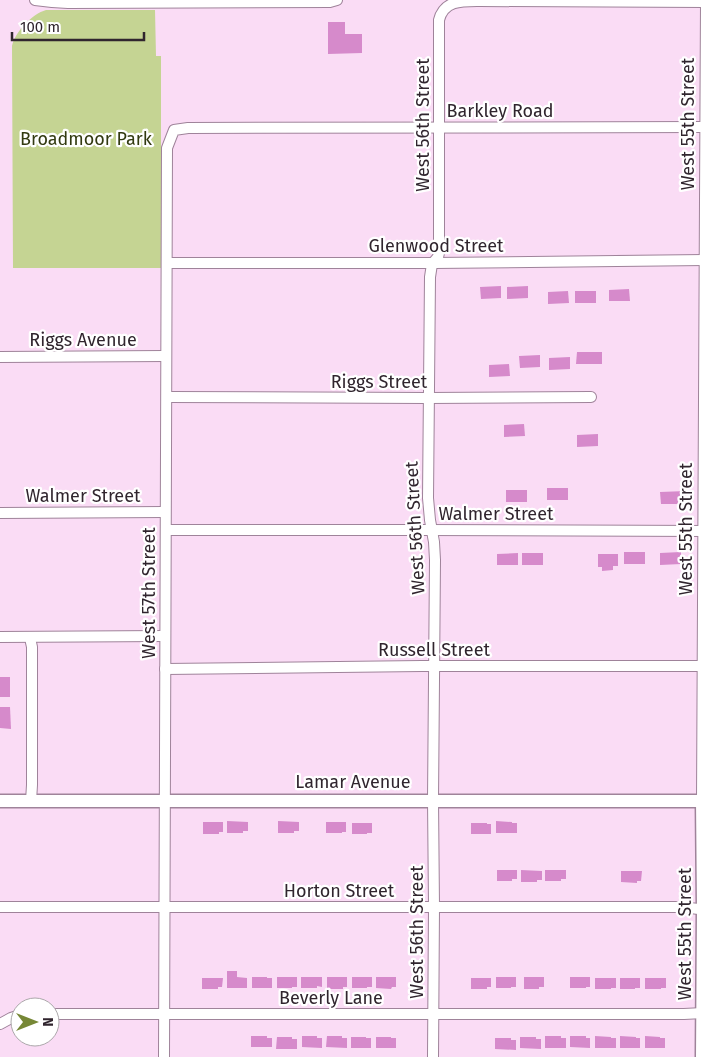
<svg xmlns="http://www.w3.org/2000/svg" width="707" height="1057" font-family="'Fira Sans',sans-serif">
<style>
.green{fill:#c5d493}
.building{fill:#d68acb}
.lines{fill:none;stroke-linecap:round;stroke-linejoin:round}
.minor-casing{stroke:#9f839a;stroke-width:12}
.tertiary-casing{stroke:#9f839a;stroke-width:15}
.minor{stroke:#fff;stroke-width:10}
.tertiary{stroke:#fff;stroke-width:12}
.labels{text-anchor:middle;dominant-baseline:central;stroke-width:4.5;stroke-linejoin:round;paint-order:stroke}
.street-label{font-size:18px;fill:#30252e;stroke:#fff}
.park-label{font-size:18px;fill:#323a11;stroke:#fff}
</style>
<rect width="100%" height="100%" fill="#fadcf5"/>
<!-- green -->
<path class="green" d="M46,10H155L156,56H161V268H13L12,46C15,32 32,14 46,10Z"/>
<!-- building -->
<g class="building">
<polygon points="328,22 345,22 345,34 362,34 362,53 328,54"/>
<polygon points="501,286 501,298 481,299 480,287"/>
<polygon points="528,286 528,298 507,299 507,287"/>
<polygon points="629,289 630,301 609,301 609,290"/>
<polygon points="568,291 569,303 548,304 548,292"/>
<rect x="575" y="291" width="21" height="12"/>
<polygon points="577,352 602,352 602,364 576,364"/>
<polygon points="540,355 540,367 520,368 519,356"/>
<polygon points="570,357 570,369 549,370 549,358"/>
<polygon points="509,364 510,376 489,377 489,365"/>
<polygon points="524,424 525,436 504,437 504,425"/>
<polygon points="598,434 598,446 577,447 577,435"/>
<rect x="547" y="488" width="21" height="12"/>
<rect x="506" y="490" width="21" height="12"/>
<polygon points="686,491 686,504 661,504 660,492"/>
<rect x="624" y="552" width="21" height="12"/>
<polygon points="681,552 681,564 660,565 660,553"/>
<polygon points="518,553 518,565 497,565 497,554"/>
<rect x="522" y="553" width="21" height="12"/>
<polygon points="598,554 618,554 618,566 613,566 613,570 602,571 602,567 598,567"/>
<rect x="0" y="677" width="10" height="20"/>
<polygon points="0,707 10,707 11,729 0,728"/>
<polygon points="227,821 248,822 248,831 243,831 243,833 227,833"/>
<polygon points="278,821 299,822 299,831 294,831 294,833 278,833"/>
<polygon points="496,821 512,822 512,823 517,823 517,833 496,833"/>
<polygon points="203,822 223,822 223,832 219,832 219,834 203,834"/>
<polygon points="326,822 346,822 346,832 342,832 342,833 326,833"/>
<polygon points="352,823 372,823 372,833 367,833 367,834 352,834"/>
<polygon points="471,823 487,823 487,824 491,824 491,834 471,834"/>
<polygon points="497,870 517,870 517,879 512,879 512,881 497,881"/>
<polygon points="521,870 542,871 542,880 537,880 537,882 521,882"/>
<polygon points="545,870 566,870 566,879 561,879 561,881 545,881"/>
<polygon points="621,871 642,871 641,881 637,881 637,883 621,882"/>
<polygon points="227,971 237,971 237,977 247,978 247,988 227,988"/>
<polygon points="252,977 267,977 267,978 272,978 272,988 252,988"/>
<polygon points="277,977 297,977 297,987 292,987 292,988 277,988"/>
<polygon points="301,977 322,977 322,987 317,986 317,988 301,988"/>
<polygon points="327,977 347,977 347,987 343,987 343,989 327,989"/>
<polygon points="352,977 372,977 372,987 367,987 367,988 352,988"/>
<polygon points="376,977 396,977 396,987 392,987 391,989 376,988"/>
<polygon points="496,977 516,977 516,987 511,987 511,988 496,988"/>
<polygon points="524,977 544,977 544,987 539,987 539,989 524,989"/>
<polygon points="570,977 590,977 590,987 586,987 586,988 570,988"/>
<polygon points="202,978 223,978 222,987 218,987 218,989 202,989"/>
<polygon points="471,978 491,978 491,987 487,987 487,989 471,989"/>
<polygon points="595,978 616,978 616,988 611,988 611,989 595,989"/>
<polygon points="620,978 640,978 640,988 635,988 635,989 620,989"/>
<polygon points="645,978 666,978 666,988 661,988 661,989 645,989"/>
<polygon points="251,1036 267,1036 267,1038 272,1038 272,1047 251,1047"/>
<polygon points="302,1036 317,1036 317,1038 322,1038 322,1048 302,1047"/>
<polygon points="327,1036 342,1036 342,1038 347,1038 347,1048 326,1047"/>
<polygon points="545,1036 561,1036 561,1038 566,1038 566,1048 545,1048"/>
<polygon points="570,1036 586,1036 586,1038 590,1038 590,1048 570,1047"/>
<polygon points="595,1036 611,1037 611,1038 616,1038 616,1048 595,1048"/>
<polygon points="620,1036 636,1037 636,1038 640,1038 640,1048 620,1048"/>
<polygon points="645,1036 660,1037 660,1038 665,1038 665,1048 645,1048"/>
<polygon points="277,1037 292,1037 292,1039 297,1039 297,1049 276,1049"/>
<polygon points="351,1037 366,1037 366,1038 371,1038 371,1048 351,1048"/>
<polygon points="376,1037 391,1037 391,1038 396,1038 396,1048 376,1048"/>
<polygon points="520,1037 536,1037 536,1039 541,1039 541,1049 520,1048"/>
<polygon points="495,1038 511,1038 511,1040 516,1040 516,1050 495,1049"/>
</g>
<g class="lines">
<!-- minor casing -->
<g class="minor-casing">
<g id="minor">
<polyline points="35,0 52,2 68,3 330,2 337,0"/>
<polyline points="168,263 434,263 705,260"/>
<polyline points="0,357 166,356"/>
<polyline points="167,397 428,398 591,397"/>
<polyline points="0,513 165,512"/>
<polyline points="166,530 422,530 707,531"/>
<polyline points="0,637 165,636"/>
<polyline points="30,638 32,647 32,785 31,801"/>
<polyline points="165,669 422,666 703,666"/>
<polyline points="0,907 682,907 707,910"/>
<polyline points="50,1014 684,1014 703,1013"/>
<polyline points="0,1024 11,1018 20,1015"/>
<polyline points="164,1057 167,148 174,130 188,128 706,127"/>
<path d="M433,1057L434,907L433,800L435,560L434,542L430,520L428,498L430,277L432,264L438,257L439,253V20C444,0 462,1 480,1L706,2L702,801"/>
</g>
</g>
<!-- tertiary casing -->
<g class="tertiary-casing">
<g id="tertiary">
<polyline points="0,801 707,801"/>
<polyline points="702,801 703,909 702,1057"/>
</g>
</g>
<!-- minor -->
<use href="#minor" class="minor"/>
<!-- tertiary -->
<use href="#tertiary" class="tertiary"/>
</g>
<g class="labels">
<!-- street labels -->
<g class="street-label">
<text x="500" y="111">Barkley Road</text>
<text transform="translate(688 124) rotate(-90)">West 55th Street</text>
<text transform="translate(423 125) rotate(-90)">West 56th Street</text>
<text x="436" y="246">Glenwood Street</text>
<text x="83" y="340">Riggs Avenue</text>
<text x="379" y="382">Riggs Street</text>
<text x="83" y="496">Walmer Street</text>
<text x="496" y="514">Walmer Street</text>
<text transform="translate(415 528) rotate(-93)">West 56th Street</text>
<text transform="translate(686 529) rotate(-90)">West 55th Street</text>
<text transform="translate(149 593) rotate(-90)">West 57th Street</text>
<text x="434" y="650">Russell Street</text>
<text x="353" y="782">Lamar Avenue</text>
<text x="339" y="891">Horton Street</text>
<text transform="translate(417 932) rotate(-90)">West 56th Street</text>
<text transform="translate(685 934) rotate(-90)">West 55th Street</text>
<text x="331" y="998">Beverly Lane</text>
</g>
<!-- park labels -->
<g class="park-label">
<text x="86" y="139">Broadmoor Park</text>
</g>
</g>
<!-- north arrow -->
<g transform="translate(35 1022) rotate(90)"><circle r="24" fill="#ffffff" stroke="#aca8ab"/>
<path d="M0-4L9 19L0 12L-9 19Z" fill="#768736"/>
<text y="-8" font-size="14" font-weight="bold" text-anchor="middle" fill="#30252e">N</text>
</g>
<!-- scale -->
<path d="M12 32v8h132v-8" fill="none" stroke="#30252e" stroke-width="2.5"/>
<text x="20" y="32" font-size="15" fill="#30252e" stroke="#ffffff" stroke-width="4" paint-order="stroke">100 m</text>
</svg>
